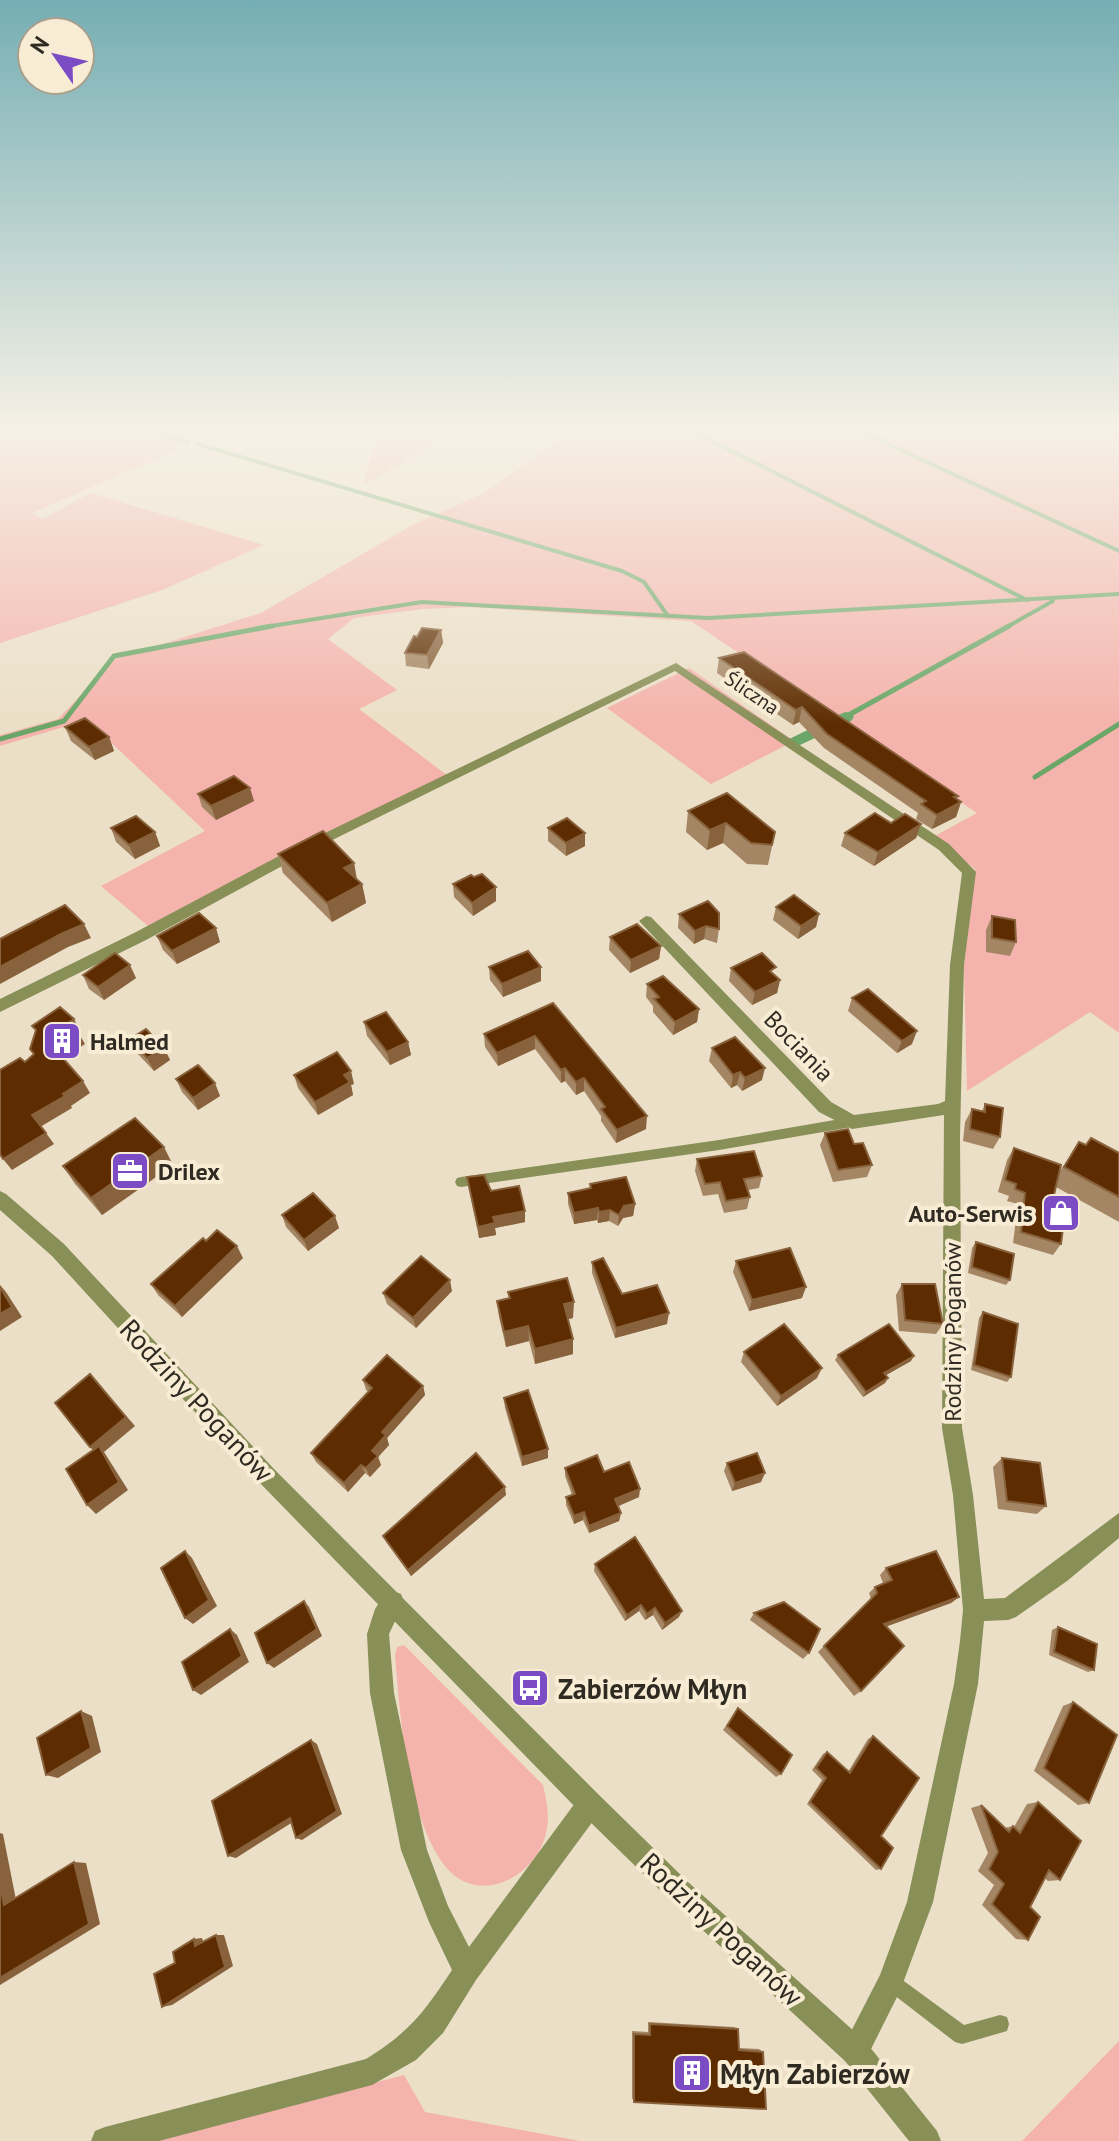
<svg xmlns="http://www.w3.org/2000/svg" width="1119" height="2141" font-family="'PT Sans',sans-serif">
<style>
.green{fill:#f4b3ac}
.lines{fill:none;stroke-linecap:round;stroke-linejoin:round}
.stream-far1{stroke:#6aa667;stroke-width:4}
.stream{stroke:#6aa667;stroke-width:5}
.canal{fill:#6aa667;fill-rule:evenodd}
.service{fill:#888f57;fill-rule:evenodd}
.minor{fill:#888f57;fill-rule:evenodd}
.tertiary{fill:#888f57;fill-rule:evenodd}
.wall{fill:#a48664}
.shaded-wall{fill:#88623c}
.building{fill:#5d2c00;stroke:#88623c;stroke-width:2}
.labels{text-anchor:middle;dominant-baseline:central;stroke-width:8;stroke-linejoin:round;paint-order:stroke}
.far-street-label{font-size:20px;fill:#2f2b22;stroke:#f8ecd4}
.poi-label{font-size:24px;font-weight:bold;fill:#2f2b22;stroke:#f8ecd4;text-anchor:start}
.street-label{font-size:24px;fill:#2f2b22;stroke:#f8ecd4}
.near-street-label{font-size:28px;fill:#2f2b22;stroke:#f8ecd4}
.near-poi-label{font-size:28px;font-weight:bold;fill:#2f2b22;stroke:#f8ecd4;text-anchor:start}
</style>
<rect width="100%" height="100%" fill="#ebdfc7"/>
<!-- green -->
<g class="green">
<polygon points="0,426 147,426 192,438 174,451 32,513 42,519 91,493 264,545 162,590 0,643"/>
<polygon points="379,426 465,426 363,485"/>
<polygon points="588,426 1119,426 1119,1033 1090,1012 967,1091 964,966 975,869 933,837 977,813 691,621 469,607 423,609 354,618 328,639 397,690 359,709 448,776 321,835 148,926 101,886 205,831 87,720 0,746 0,735 58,719 115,659 261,613 416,523 483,494 549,447"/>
<polygon points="689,668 794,741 711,784 607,708"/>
<path d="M404,1645L543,1785C547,1802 550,1816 546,1833C536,1878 477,1907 445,1866C407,1817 400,1715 395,1655L397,1647Z"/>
<polygon points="1119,2041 1119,2141 1022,2141"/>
<polygon points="404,2075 425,2112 580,2141 153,2141"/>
</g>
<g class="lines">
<!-- stream-far1 -->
<g class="stream-far1">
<polyline points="135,426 188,442"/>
<polyline points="682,426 1027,600"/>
<polyline points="849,426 1119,551"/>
<polyline points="198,444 622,571 644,582 668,616"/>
<polyline points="259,628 422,602 708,618 1119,594"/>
<polyline points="1005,628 1053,601"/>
</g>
<!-- stream -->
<g class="stream">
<polyline points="845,717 1009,626"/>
<polyline points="0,739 64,721 114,656 272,626"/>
<polyline points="1035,777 1119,724"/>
</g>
<!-- canal -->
<polygon class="canal" points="845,712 851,713 854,717 851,721 800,745 788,745 785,741"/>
<!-- service -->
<g class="service">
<polygon points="852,1117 856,1119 858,1122 856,1125 852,1127 719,1150 461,1187 457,1186 455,1182 457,1178 461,1177 719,1140"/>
<polygon points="891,1973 897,1976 964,2025 1000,2015 1007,2017 1009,2024 1007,2031 962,2044 955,2042 885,1988 882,1982 885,1976"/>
</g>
<!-- minor -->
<g class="minor">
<polygon points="676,663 949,844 976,872 964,965 960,1136 962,1428 973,1495 984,1599 1005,1598 1119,1513 1119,1538 1067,1581 1016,1617 1008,1620 984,1621 978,1684 933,1902 900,1991 865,2061 855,2065 845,2061 841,2051 880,1975 907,1902 954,1684 960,1641 963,1610 953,1495 942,1428 944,1115 852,1129 819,1112 639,921 646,916 651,917 831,1102 854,1115 938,1104 945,1101 950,965 962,873 939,850 675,671 306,853 146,940 0,1012 0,999 136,932 296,847"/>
<path d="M393,1591L401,1594L404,1602L389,1634L394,1693L427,1850L448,1906L469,1947L581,1795L590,1792L599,1795L602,1804L599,1813L476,1980L443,2033L416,2060L372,2085L159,2141H91L95,2131L105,2127L366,2059C410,2032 425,2011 452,1970L429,1922L401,1850L370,1693L367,1634L375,1609L385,1594Z"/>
</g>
<!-- tertiary -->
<polygon class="tertiary" points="0,1191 6,1194 64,1244 274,1469 599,1795 688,1882 865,2041 937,2131 941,2141 909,2141 845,2061 670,1900 581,1813 260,1483 52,1256 0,1210"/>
</g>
<!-- wall -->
<g class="wall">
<polygon points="441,630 443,643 429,669 406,666 405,653 417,637"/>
<polygon points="719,658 957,799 961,802 956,817 932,829 916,819 918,813 824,748 799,722 793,725 717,673"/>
<polygon points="65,727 109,737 114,751 95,760 71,741"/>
<polygon points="198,794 254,801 216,820 202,807"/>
<polygon points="688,811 775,832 768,865 747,864 723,843 707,850 686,832"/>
<polygon points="921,824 916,838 874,866 841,846 845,833"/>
<polygon points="111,828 155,832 160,846 135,859 116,842"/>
<polygon points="548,828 585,833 585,846 566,856 548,841"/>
<polygon points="278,854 354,863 357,879 362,884 366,903 332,922 283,873"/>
<polygon points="453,884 496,901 473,916 454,897"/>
<polygon points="776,907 819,914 816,927 798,939 773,920"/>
<polygon points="679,914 719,929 717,943 704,939 694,944 678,928"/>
<polygon points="992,916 1016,942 1010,956 986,952 986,930"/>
<polygon points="157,936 220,942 177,964 163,950"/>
<polygon points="610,937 661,946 659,959 630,973 609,950"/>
<polygon points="489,967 541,967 541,981 503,997 490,980"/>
<polygon points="731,968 775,975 780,980 777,993 752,1005 729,981"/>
<polygon points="83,975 136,978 104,1000 89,989"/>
<polygon points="647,984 699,1009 697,1022 673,1035 653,1012 653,1006 646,997"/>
<polygon points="852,998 912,1044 897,1053 848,1011"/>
<polygon points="553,1003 646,1129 616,1143 601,1121 601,1116 584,1091 576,1095 565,1081 561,1083 535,1049 498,1066 485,1047 484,1034"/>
<polygon points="364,1022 408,1042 411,1055 390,1065 367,1036"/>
<polygon points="130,1039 164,1048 170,1060 154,1071 136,1052"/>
<polygon points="712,1048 762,1080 742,1091 737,1085 731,1088 709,1061"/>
<polygon points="294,1075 354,1084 351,1085 353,1095 318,1115 298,1088"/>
<polygon points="176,1079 220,1096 198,1110 182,1092"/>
<polygon points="985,1104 1000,1137 993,1149 963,1141 965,1122 972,1109 982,1111"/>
<polygon points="825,1133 854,1144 872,1165 867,1177 833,1182 820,1145"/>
<polygon points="1091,1138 1119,1153 1119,1222 1056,1187 1049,1216 1061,1244 1053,1255 1013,1243 1018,1204 1007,1201 1009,1196 998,1192 1007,1160 1014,1148 1060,1171 1079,1142 1086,1145"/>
<polygon points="697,1159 762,1176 759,1188 748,1190 750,1197 747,1209 724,1213 718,1194 703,1196 695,1171"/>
<polygon points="173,1165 102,1215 75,1184 63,1166"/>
<polygon points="467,1177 525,1211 525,1222 495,1228 496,1235 479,1238"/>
<polygon points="590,1184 635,1204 633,1216 623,1218 618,1226 609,1221 598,1223 597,1220 574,1224 568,1204 568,1193 590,1188"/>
<polygon points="282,1215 339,1228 308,1251 286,1227"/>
<polygon points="206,1241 243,1258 182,1317 158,1295 151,1284"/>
<polygon points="976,1242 1010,1280 1006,1285 968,1273 972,1248"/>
<polygon points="736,1261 802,1298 749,1311 733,1272"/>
<polygon points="592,1262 622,1294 667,1324 615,1338 592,1273"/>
<polygon points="902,1284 943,1324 936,1334 899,1331 896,1295"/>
<polygon points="452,1291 416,1328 387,1304 383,1293"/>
<polygon points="508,1292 573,1318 568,1319 573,1339 573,1354 535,1364 529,1341 506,1347 499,1317 497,1301 509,1298"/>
<polygon points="983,1312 1011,1377 1007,1382 971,1370 979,1318"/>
<polygon points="744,1352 817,1378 777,1406 741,1362"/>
<polygon points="838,1355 911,1361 886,1375 888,1378 885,1383 863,1397 835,1360"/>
<polygon points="363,1380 423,1386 425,1395 387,1438 389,1445 378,1457 381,1465 370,1477 365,1473 348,1492 316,1462 311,1453 369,1392 366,1390"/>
<polygon points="504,1398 548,1449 548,1458 522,1466 505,1408"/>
<polygon points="1002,1458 1046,1506 1037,1514 998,1509 993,1467"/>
<polygon points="727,1463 761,1482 732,1491 724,1471"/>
<polygon points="565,1468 604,1472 639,1497 618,1506 621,1513 619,1521 589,1533 583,1520 574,1524 566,1505 566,1497 572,1495 565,1476"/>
<polygon points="506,1495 411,1576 387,1543 383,1536"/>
<polygon points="595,1564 679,1617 662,1630 653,1615 645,1620 639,1611 625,1621 594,1571"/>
<polygon points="886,1568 959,1597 951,1603 886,1626 861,1691 854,1696 818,1652 871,1599 869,1593 875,1587 883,1583 880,1575"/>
<polygon points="754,1613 809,1653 803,1659 750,1620"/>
<polygon points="1058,1627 1094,1670 1088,1672 1049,1655 1052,1630"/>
<polygon points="1073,1702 1089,1803 1078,1805 1034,1771 1063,1706"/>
<polygon points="738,1708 781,1774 776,1777 723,1730"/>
<polygon points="873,1736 881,1836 881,1869 876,1870 807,1804 822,1780 812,1770 823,1754 827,1752 848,1772 868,1739"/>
<polygon points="1038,1802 1060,1880 1048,1881 1045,1878 1030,1907 1028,1940 1016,1939 982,1905 994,1885 978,1871 988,1853 971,1808 981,1805 1004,1828 1013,1826 1014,1827 1027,1804"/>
<polygon points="648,2022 734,2027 738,2029 739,2048 759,2049 763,2052 634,2102 632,2098 632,2031 648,2032"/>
</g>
<!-- shaded-wall -->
<g class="shaded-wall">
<polygon points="441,630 443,643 429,669 427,655"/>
<polygon points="802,707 799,722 793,725 796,710"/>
<polygon points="109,737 114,751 95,760 89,747"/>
<polygon points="250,788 254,801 216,820 211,806"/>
<polygon points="958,796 954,805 961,802 956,817 932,829 937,815 954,797"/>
<polygon points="726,823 723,843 707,850 710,830"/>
<polygon points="921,824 916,838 874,866 878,852"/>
<polygon points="155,832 160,846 135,859 129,845"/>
<polygon points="585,833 585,846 566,856 566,843"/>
<polygon points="354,863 357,882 344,868"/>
<polygon points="362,884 366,903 332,922 327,903"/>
<polygon points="496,887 496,901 473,916 472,903"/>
<polygon points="819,914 816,927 798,939 801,926"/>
<polygon points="84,924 91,938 68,947 0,984 0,967 61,934"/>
<polygon points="706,926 704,939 694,944 695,931"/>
<polygon points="216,928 220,942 177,964 172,951"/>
<polygon points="661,946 659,959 630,973 631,960"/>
<polygon points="130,965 136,978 104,1000 98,987"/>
<polygon points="541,967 541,981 503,997 502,984"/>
<polygon points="780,980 777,993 752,1005 755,992"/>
<polygon points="699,1009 697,1022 673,1035 675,1022"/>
<polygon points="74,1019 81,1032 79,1034 85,1044 61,1060 54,1048 68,1023"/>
<polygon points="917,1031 912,1044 897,1053 902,1041"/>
<polygon points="535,1036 535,1049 498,1066 497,1053"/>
<polygon points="408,1042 411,1055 390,1065 387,1052"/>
<polygon points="164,1048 170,1060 154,1071 147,1058"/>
<polygon points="565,1068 565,1081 561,1083 561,1070"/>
<polygon points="765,1068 762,1080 742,1091 745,1078"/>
<polygon points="351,1071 354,1084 351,1085 353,1095 318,1115 315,1102 344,1075"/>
<polygon points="740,1072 737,1085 731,1088 733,1075"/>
<polygon points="584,1078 584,1091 576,1095 576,1082"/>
<polygon points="83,1081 90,1093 71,1106 72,1108 40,1127 32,1115"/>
<polygon points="215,1083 220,1096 198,1110 193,1098"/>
<polygon points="647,1116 646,1129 616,1143 617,1130"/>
<polygon points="46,1133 54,1144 12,1170 3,1159"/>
<polygon points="164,1147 173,1165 102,1215 91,1198"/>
<polygon points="635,1204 633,1216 623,1218 618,1226 619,1215 624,1206"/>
<polygon points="598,1208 597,1220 574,1224 574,1213"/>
<polygon points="610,1210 609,1221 598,1223 599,1212"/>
<polygon points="525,1211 525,1222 495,1228 496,1235 479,1238 478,1227 493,1217"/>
<polygon points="335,1216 339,1228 308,1251 304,1240"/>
<polygon points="237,1246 243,1258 182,1317 175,1306"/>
<polygon points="450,1280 452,1291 416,1328 413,1318"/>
<polygon points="0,1285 6,1292 22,1317 0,1331"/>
<polygon points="806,1287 802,1298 749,1311 752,1300"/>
<polygon points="574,1302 573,1318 563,1320 564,1304"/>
<polygon points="669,1313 667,1324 615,1338 616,1328"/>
<polygon points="528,1326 529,1341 506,1347 504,1332"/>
<polygon points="573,1339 573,1354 535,1364 535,1349"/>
<polygon points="914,1356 911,1361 881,1378 884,1373"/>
<polygon points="822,1368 817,1378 777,1406 781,1396"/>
<polygon points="90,1374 135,1426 104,1452 128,1490 96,1514 87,1505 99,1456 90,1447"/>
<polygon points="888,1378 885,1383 863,1397 866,1392"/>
<polygon points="423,1386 425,1395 387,1438 389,1445 378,1457 381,1465 370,1477 366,1468 372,1451 382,1432"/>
<polygon points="548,1449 548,1458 522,1466 522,1457"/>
<polygon points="361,1465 365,1473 348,1492 344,1483"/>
<polygon points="765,1473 761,1482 732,1491 735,1483"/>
<polygon points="505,1487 506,1495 411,1576 408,1570"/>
<polygon points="640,1489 639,1497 614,1508 615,1499"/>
<polygon points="584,1512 583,1520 574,1524 574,1516"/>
<polygon points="621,1513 619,1521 589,1533 589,1526"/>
<polygon points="185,1551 192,1558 217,1606 193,1624 185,1618"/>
<polygon points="959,1597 951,1603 877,1630 884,1624"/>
<polygon points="304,1601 309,1607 322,1636 274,1668 267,1663"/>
<polygon points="641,1605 639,1611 625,1621 627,1615"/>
<polygon points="655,1608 653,1615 645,1620 647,1614"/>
<polygon points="682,1611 679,1617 662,1630 665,1623"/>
<polygon points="230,1629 237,1635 249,1662 201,1695 193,1690"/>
<polygon points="81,1711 92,1716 101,1752 58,1778 46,1775"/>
<polygon points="311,1740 317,1744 342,1814 302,1840 296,1838"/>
<polygon points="290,1818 296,1820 236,1858 228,1856"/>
<polygon points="0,1833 3,1834 17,1905 4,1905 0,1885"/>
<polygon points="74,1862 86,1863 100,1924 0,1985 0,1978"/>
<polygon points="216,1935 224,1935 233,1966 172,2005 162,2007"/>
<polygon points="202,1938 204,1945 195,1946 194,1939"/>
</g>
<!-- building -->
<g class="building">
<polygon points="422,628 441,630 427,655 405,653 414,636 417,637"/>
<polygon points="744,652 958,796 954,797 961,802 937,815 921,804 926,801 920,797 827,734 802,707 796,710 719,658"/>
<polygon points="85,718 109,737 89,747 65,727"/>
<polygon points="234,776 250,788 211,806 198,794"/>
<polygon points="727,793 775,832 772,845 751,843 726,823 710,830 688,811"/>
<polygon points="875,813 891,823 905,814 921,824 878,852 845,833"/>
<polygon points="136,816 155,832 129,845 111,828"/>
<polygon points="567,818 585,833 566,843 548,828"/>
<polygon points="323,831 354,863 344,868 362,884 327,903 278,854"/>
<polygon points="482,874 496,887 472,903 453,884 471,875 474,877"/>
<polygon points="794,895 819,914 801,926 776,907"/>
<polygon points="708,901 719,913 719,929 706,926 695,931 679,914"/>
<polygon points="65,905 84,924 61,934 0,967 0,939"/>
<polygon points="199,913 216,928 172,951 157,936"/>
<polygon points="992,916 1015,920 1016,942 992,938"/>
<polygon points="637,924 661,946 631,960 610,937"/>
<polygon points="528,951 541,967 502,984 489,967"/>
<polygon points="115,953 130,965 98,987 83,975"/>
<polygon points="762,953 776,967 770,971 780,980 755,992 731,968"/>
<polygon points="663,976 699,1009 675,1022 654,999 659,997 647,984"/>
<polygon points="868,989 917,1031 902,1041 852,998"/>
<polygon points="553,1003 647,1116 617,1130 601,1109 605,1107 584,1078 576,1082 565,1068 561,1070 535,1036 497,1053 484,1034"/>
<polygon points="60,1007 74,1019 68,1023 78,1031 54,1048 83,1081 63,1094 65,1096 32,1115 46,1133 3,1159 0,1154 0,1070 20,1058 25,1062 34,1054 30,1049 36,1030 32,1026"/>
<polygon points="386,1012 408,1042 387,1052 364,1022"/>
<polygon points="146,1029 164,1048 147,1058 130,1039"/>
<polygon points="735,1037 765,1068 745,1078 740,1072 733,1075 712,1048"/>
<polygon points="337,1052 351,1071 344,1075 350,1082 315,1102 294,1075"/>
<polygon points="198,1065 215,1083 193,1098 176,1079"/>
<polygon points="985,1104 1003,1108 1000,1137 970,1129 972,1109 985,1112"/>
<polygon points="135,1118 164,1147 91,1198 63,1166"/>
<polygon points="848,1129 854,1144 863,1143 872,1165 838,1170 825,1133"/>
<polygon points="1091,1138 1119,1153 1119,1197 1064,1167 1079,1142 1086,1145"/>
<polygon points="1014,1148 1061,1165 1049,1216 1064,1220 1061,1244 1021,1232 1025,1193 1015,1189 1016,1184 1005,1180"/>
<polygon points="754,1151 762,1176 744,1179 750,1197 726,1201 720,1182 705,1184 697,1159"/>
<polygon points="484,1175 491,1191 519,1186 525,1211 493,1217 495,1223 478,1227 467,1177"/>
<polygon points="626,1177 635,1204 624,1206 619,1215 610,1210 599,1212 598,1208 574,1213 568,1193 591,1188 590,1184"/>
<polygon points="313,1193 335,1216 304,1240 282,1215"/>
<polygon points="217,1230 237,1246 175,1306 151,1284 203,1238 206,1241"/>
<polygon points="976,1242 1014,1254 1010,1280 972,1267"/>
<polygon points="790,1248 806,1287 752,1300 736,1261"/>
<polygon points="421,1256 450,1280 413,1318 383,1293"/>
<polygon points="603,1258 622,1294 657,1285 669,1313 616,1328 592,1262"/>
<polygon points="567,1278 574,1302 564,1304 573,1339 535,1349 528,1326 504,1332 497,1301 510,1298 508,1292"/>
<polygon points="902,1284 935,1284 943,1324 905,1320"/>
<polygon points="0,1287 12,1307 0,1314"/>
<polygon points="983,1312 1018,1324 1011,1377 974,1365"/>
<polygon points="784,1324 822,1368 781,1396 744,1352"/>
<polygon points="889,1324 914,1356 884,1373 888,1378 866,1392 838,1355"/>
<polygon points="387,1355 423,1386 382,1432 386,1435 372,1451 378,1456 366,1468 361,1465 344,1483 311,1453 372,1388 363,1380"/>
<polygon points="90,1374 126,1417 90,1447 55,1403"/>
<polygon points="528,1390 548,1449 522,1457 504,1398"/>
<polygon points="99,1446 119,1482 87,1505 66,1469"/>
<polygon points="476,1453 505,1487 408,1570 383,1536"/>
<polygon points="757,1453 765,1473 735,1483 727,1463"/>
<polygon points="597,1455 604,1472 629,1462 640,1489 615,1499 621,1513 589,1526 584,1512 574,1516 566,1497 575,1494 565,1468"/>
<polygon points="1002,1458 1040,1463 1046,1506 1007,1501"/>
<polygon points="635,1537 682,1611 665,1623 655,1608 647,1614 641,1605 627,1615 595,1564"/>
<polygon points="185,1551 209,1600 185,1618 161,1568"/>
<polygon points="936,1551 959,1597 884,1624 904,1646 861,1691 824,1646 877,1593 875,1587 892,1580 886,1568"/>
<polygon points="304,1601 317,1629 267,1663 255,1633"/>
<polygon points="784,1602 820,1629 809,1653 754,1613"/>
<polygon points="1058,1627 1097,1644 1094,1670 1054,1652"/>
<polygon points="230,1629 242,1656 193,1690 182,1662"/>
<polygon points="1073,1702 1117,1735 1089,1803 1044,1768"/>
<polygon points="738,1708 792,1755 781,1774 727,1726"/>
<polygon points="81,1711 91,1748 46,1775 37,1738"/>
<polygon points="873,1736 919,1778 881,1836 893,1848 881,1869 810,1802 826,1778 816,1768 827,1752 850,1773"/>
<polygon points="311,1740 337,1811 296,1838 290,1818 228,1856 212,1801"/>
<polygon points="1038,1802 1081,1841 1060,1880 1049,1870 1030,1907 1040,1917 1028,1940 992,1904 1004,1884 989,1869 998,1852 981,1805 1009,1832 1013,1826 1020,1833"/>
<polygon points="74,1862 89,1924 0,1978 0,1885 4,1905"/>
<polygon points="216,1935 225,1967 162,2007 154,1974 175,1963 173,1952 194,1939 195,1946"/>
<polygon points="650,2024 738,2029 739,2050 763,2052 766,2109 634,2102 634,2034 650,2035"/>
</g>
<!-- sky -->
<linearGradient id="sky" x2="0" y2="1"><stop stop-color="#75aeb4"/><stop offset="0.59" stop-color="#f6f1e6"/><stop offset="1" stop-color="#f6f1e6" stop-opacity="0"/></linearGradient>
<rect width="1119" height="726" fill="url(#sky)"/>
<!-- icons -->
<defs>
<g id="building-square" transform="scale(2)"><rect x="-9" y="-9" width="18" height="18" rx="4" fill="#7c4cc5" stroke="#f8ecd4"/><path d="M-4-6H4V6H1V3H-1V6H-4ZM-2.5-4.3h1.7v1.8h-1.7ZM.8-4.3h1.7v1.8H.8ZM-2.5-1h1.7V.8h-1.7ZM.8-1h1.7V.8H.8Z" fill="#fff"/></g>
<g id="office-square" transform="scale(2)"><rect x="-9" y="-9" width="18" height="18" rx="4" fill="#7c4cc5" stroke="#f8ecd4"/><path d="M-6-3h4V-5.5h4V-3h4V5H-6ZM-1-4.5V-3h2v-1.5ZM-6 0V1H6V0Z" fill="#fff"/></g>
<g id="shop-square" transform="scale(2)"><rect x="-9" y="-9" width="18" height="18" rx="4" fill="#7c4cc5" stroke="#f8ecd4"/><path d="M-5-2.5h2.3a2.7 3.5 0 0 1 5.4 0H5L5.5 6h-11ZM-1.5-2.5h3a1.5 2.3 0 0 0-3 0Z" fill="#fff"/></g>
<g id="bus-square" transform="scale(2)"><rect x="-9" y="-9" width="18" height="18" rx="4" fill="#7c4cc5" stroke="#f8ecd4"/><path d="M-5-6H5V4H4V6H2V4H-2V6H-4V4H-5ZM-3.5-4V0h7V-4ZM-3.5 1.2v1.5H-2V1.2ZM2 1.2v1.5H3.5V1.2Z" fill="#fff"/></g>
</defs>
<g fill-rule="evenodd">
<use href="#building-square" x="62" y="1041"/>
<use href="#office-square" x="130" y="1171"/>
<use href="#shop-square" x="1061" y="1213"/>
<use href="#bus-square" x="530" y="1688"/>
<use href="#building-square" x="692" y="2073"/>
</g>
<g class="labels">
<!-- far-street labels -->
<g class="far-street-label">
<text transform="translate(752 693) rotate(34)">Śliczna</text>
</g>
<!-- poi labels -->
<g class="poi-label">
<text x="90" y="1041">Halmed</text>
<text x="158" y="1171">Drilex</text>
<text x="1033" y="1213" text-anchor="end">Auto-Serwis</text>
</g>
<!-- street labels -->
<g class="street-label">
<text transform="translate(799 1046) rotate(46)">Bociania</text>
<text transform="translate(952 1332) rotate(-90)">Rodziny Poganów</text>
</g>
<!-- near-street labels -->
<g class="near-street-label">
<text transform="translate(197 1400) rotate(47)">Rodziny Poganów</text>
<text transform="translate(722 1929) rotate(43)">Rodziny Poganów</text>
</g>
<!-- near-poi labels -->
<g class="near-poi-label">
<text x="558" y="1688">Zabierzów Młyn</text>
<text x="720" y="2073">Młyn Zabierzów</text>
</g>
</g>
<!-- north arrow -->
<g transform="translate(56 56) rotate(304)"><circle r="38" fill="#f8ecd4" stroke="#a89f8d" stroke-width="2"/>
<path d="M0-6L14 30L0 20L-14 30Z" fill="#7c4cc5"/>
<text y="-12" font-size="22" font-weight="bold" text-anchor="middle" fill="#2f2b22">N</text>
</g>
</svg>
